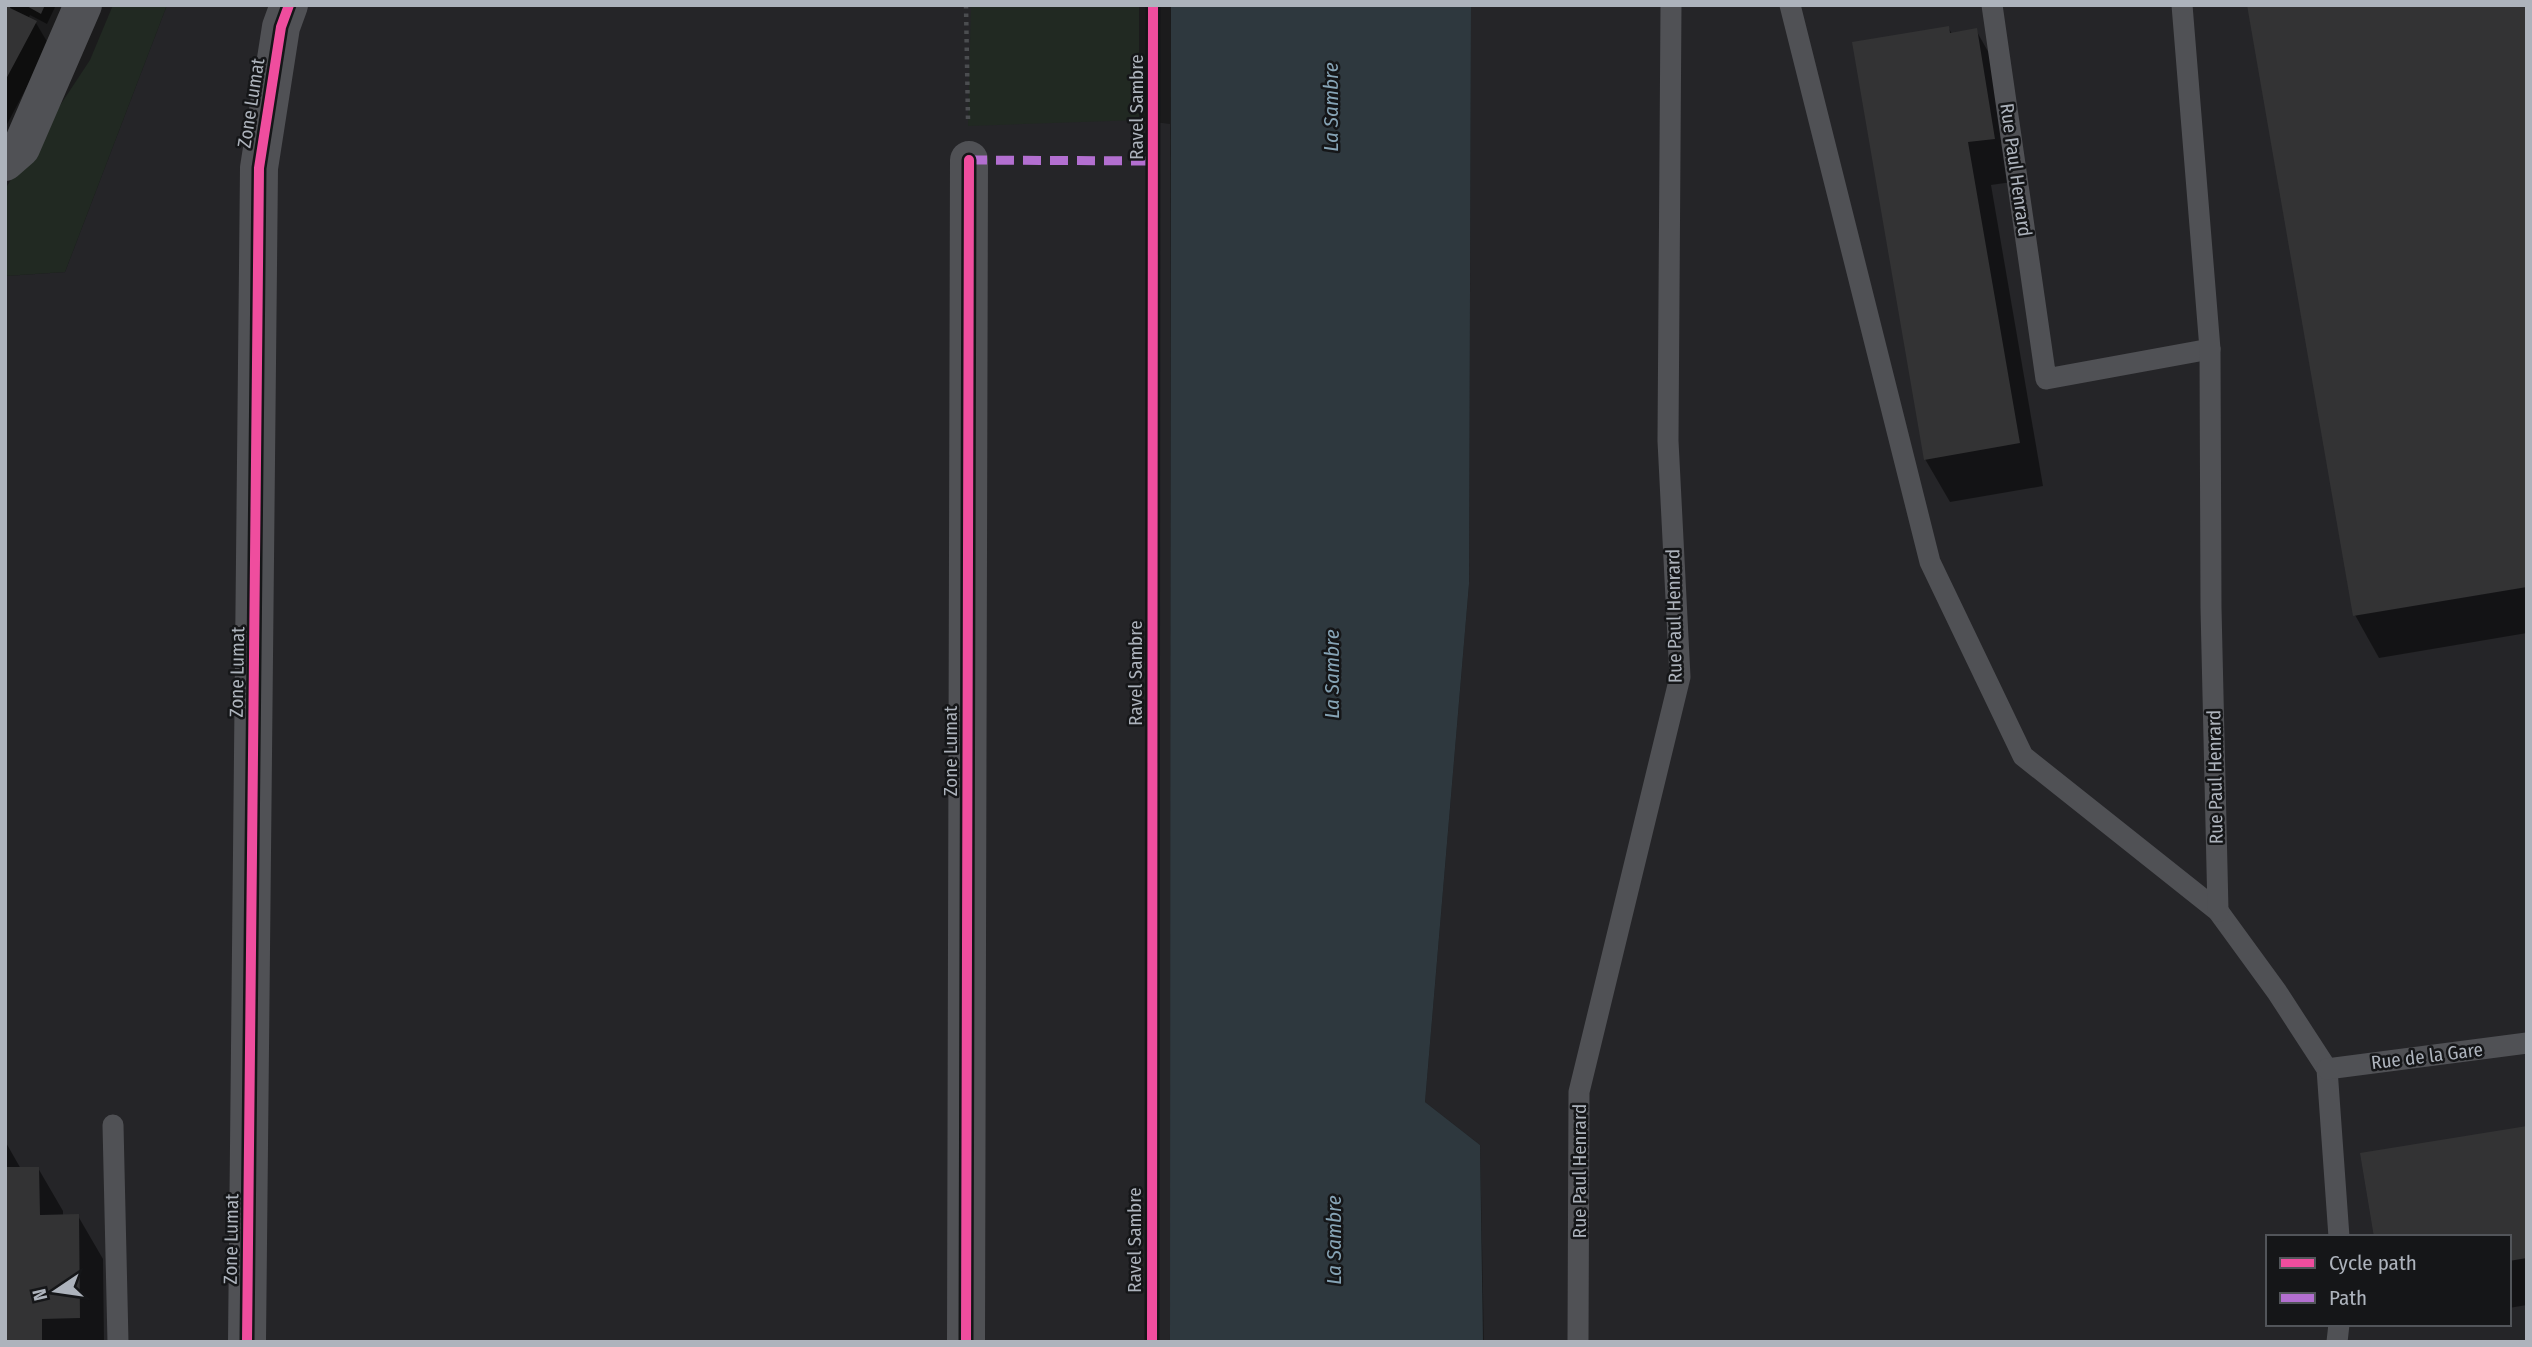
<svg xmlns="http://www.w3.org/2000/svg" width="2532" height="1347" font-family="'Fira Sans Condensed',sans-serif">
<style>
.built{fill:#252528;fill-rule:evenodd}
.green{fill:#212922}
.water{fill:#2e383e}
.shadow{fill:#0007}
.building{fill:#333334}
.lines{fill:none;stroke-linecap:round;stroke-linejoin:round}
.path{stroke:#4b4d50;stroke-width:4.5;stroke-dasharray:3.5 5;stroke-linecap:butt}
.service{stroke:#505155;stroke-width:21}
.minor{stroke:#505155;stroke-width:38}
.quiet{stroke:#b36fd0;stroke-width:9;stroke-dasharray:18 9;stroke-linecap:butt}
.cycleway-casing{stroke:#151618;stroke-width:15}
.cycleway{stroke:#ef4d9e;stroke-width:10}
.labels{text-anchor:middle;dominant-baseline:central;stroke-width:5;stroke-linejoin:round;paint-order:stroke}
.street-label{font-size:19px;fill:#adb3bc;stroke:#151618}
.water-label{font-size:21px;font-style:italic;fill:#86a4b6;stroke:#151618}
</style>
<rect width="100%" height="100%" fill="#1b1b1c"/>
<!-- built -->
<g class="built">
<polygon points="167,5 1139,5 1139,120 1170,124 1172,1342 5,1342 5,276 65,272"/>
<path d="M1471,5H2527V1342H1484L1480,1145L1425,1102L1469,584ZM2268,1237H2509V1324H2268Z"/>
</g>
<!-- green -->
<g class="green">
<polygon points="113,5 167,5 65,272 5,276 5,189 90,60"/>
<polygon points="971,5 1139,5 1139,120 968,126"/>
</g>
<!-- water -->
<polygon class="water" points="1171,5 1471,5 1469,584 1425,1102 1480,1145 1483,1342 1170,1342"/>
<!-- shadow -->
<g class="shadow">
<polygon points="5,5 56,5 47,24 30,15 28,19 36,23 49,45 5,128"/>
<polygon points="2527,5 2527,633 2379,658 2355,615"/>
<polygon points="1948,27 1952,34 1976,30 2000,73 2019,181 1991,185 2043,486 1950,502 1925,459"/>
<polygon points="2527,1128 2527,1305 2509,1308 2509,1237"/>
<polygon points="5,1141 21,1169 38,1168 63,1211 63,1216 78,1216 103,1259 104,1342 5,1342"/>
</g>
<!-- building -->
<g class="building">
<polygon points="5,5 11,5 10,8 37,21 5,81"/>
<polygon points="25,5 45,5 41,14"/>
<polygon points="2247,5 2527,5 2527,587 2353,616"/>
<polygon points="1949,26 1950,33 1977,28 1995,139 1968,142 2020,443 1924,460 1852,42"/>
<polygon points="2527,1126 2527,1258 2509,1261 2509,1237 2374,1237 2360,1153"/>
<polygon points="5,1167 39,1167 40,1215 79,1214 80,1318 42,1319 42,1342 5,1342"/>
</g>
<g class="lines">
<!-- path -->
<polyline class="path" points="966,5 968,120"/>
<!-- service -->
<g class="service">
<polyline points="1790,5 1930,562 2023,756 2218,911 2277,992 2327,1069 2339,1237"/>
<polyline points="1992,5 2046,379 2210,349"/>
<polyline points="2182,5 2210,349 2211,608 2218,911"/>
<polyline points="2327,1069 2527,1043"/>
<polyline points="113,1125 118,1342"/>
<polyline points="1578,1342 1579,1092 1680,677 1668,441 1671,5"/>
<polyline points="2337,1342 2339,1324"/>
</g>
<!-- minor -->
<g class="minor">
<polyline points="5,162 21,148 83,5"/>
<polyline points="247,1342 259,168 281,27 289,5"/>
<polyline points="966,1342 969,160"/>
</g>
<!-- quiet -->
<polyline class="quiet" points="969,160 1153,161"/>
<!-- cycleway casing -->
<g class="cycleway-casing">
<g id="cycleway">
<polyline points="247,1342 259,168 281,27 289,5"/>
<polyline points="966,1342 969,160"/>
<polyline points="1152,1342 1153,5"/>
</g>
</g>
<!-- cycleway -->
<use href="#cycleway" class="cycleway"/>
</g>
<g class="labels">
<!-- street labels -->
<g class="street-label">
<text transform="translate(251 103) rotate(-81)">Zone Lumat</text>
<text transform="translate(1136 107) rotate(-90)">Ravel Sambre</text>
<text transform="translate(2016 170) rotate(82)">Rue Paul Henrard</text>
<text transform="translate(1674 616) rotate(-91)">Rue Paul Henrard</text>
<text transform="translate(237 672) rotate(-89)">Zone Lumat</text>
<text transform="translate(1135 673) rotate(-90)">Ravel Sambre</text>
<text transform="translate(950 751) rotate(-90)">Zone Lumat</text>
<text transform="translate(2215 777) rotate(-91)">Rue Paul Henrard</text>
<text transform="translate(2427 1056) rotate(-7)">Rue de la Gare</text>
<text transform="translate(1579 1171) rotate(-90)">Rue Paul Henrard</text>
<text transform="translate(231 1239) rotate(-89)">Zone Lumat</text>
<text transform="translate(1134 1240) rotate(-90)">Ravel Sambre</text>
</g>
<!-- water labels -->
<g class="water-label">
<text transform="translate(1331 107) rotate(-90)">La Sambre</text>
<text transform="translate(1332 674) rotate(-90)">La Sambre</text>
<text transform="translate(1334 1240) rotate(-90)">La Sambre</text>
</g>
</g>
<!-- border -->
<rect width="2532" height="1347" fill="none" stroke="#adb3bc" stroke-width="14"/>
<!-- legend -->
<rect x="2266" y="1235" width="245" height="91" fill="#151618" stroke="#52555a" stroke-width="2"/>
<rect x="2280" y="1258" width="35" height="10" fill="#ef4d9e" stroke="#52555a" stroke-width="2"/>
<text x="2329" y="1270" font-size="21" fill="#adb3bc">Cycle path</text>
<rect x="2280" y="1293" width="35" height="10" fill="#b36fd0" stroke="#52555a" stroke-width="2"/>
<text x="2329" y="1305" font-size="21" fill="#adb3bc">Path</text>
<!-- north arrow -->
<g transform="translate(56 1291) rotate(257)" stroke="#151618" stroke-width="5" paint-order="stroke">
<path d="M0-5L12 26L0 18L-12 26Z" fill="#adb3bc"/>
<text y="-10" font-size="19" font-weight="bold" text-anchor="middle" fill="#adb3bc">N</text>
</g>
</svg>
